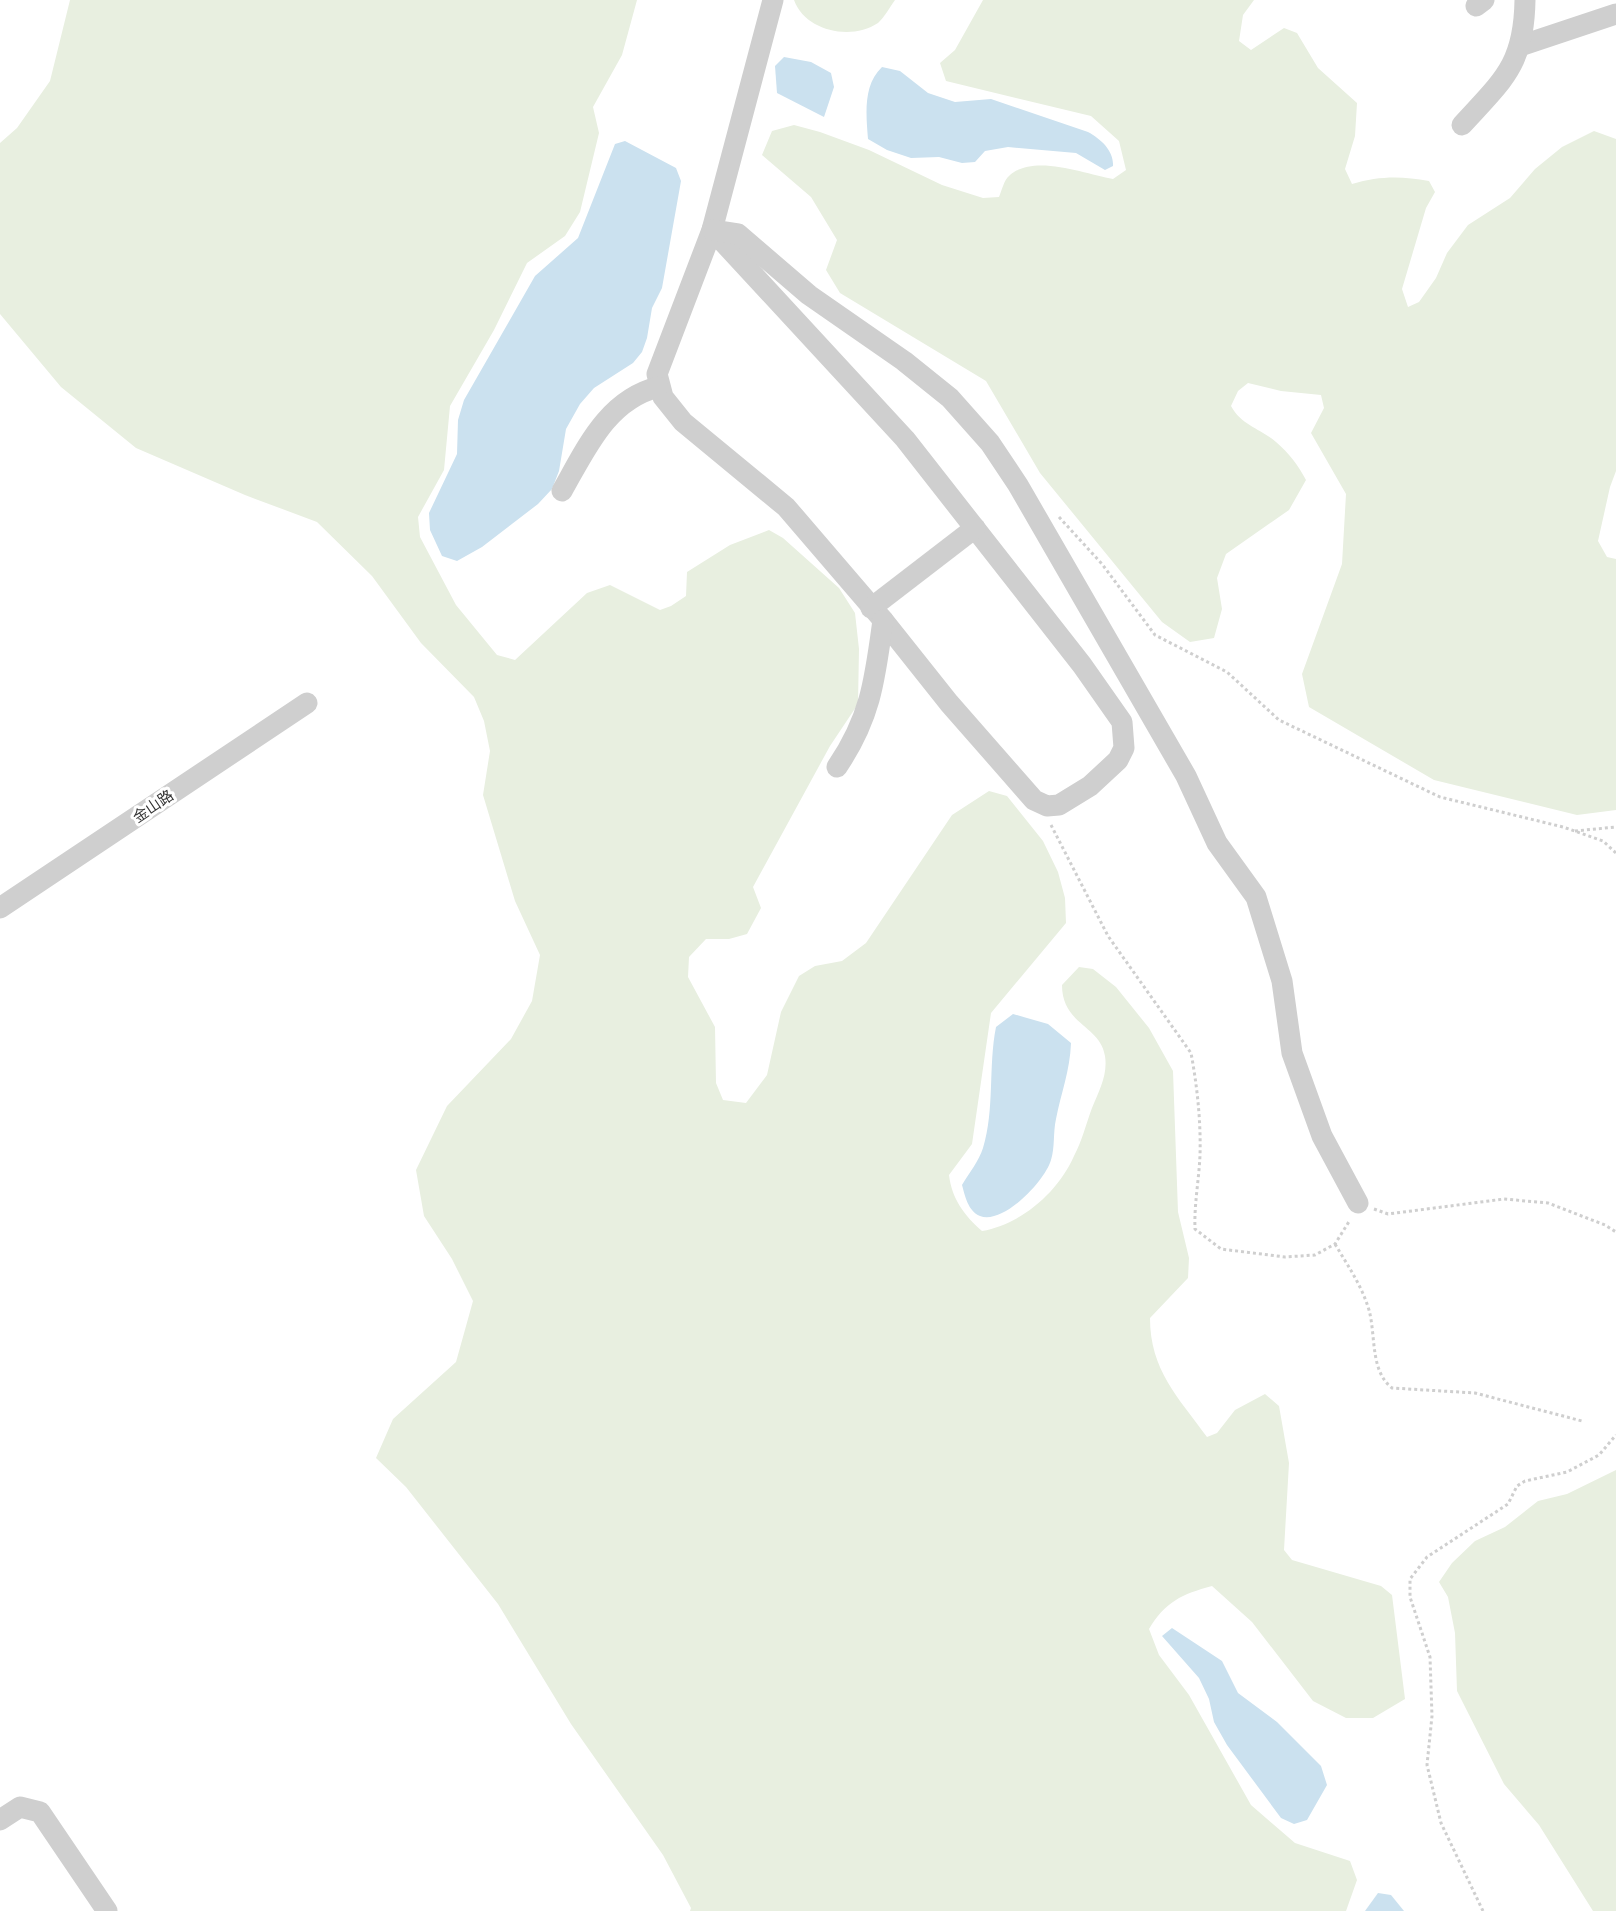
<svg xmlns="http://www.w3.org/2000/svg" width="1616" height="1911" font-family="Ubuntu,'Noto Sans SC',sans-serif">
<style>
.green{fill:#e8efe0}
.water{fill:#cbe1ef}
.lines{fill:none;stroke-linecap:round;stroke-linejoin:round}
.path{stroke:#cfcfcf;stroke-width:3;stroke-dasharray:3 3;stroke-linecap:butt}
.minor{stroke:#cfcfcf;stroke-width:21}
.labels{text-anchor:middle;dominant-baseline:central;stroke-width:6;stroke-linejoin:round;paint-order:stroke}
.street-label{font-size:15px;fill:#323232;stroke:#fff}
</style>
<rect width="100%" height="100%" fill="#fff"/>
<!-- green -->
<g class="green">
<path d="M70,0H637L622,55L593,107L599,133L580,212L565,236L527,263L494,330L450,406L444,470L418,517L420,537L456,605L497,655L515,660L587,593L610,585L660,610L671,606L686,596L687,572L730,545L769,530L783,538L839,588L855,613L859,649L858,704L830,746L753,887L761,908L747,934L729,939H706L689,957L688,977L715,1027L716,1083L723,1100L746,1103L767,1075L781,1012L799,976L815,966L842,961L866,943L952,815L989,791L1007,796L1043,841L1058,872L1065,898L1066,923L991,1013L972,1144L949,1175C952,1199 964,1215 982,1231C1022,1224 1058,1192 1074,1156C1082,1141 1086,1124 1092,1108C1099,1091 1108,1075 1105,1056C1100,1025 1062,1025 1062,985L1079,967L1093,969L1116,987L1149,1028L1173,1071L1178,1212L1189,1258L1188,1278L1150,1318C1150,1370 1178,1397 1207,1437L1217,1433L1235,1410L1265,1394L1279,1406L1289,1463L1284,1550L1292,1560L1381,1586L1392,1595L1405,1699L1373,1718H1346L1313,1701L1252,1622L1212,1586C1182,1594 1165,1602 1149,1629L1159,1655L1189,1695L1251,1805L1295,1843L1350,1861L1357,1880L1346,1911H690L691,1908L663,1855L571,1724L498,1604L406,1487L376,1458L393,1419L456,1362L473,1301L452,1259L424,1216L416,1170L447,1106L511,1039L532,1001L540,955L515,901L483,795L490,751L484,721L474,697L421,643L372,576L317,522L245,495L136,448L61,387L0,314V143L17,128L50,81Z"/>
<path d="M794,0H895C890,7 884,18 878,23C851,41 805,31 794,0Z"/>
<path d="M983,0H1254L1243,15L1239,41L1251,50L1284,28L1297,33L1318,68L1357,103L1355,136L1345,169L1352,184C1379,176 1401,176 1429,181L1435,192L1426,208L1402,289L1408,307L1419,302L1436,278L1447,253L1468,225L1510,198L1535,169L1562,147L1594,131L1616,139V471L1610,487L1598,541L1607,557L1616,559V810L1577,815L1434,780L1309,707L1302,674L1342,564L1346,494L1311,433L1324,408L1321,395L1281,391L1248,383L1238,391L1231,406C1242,426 1260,428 1276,442C1289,453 1298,465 1306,480L1289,510L1226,554L1217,578L1222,609L1214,638L1190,642L1162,622L1040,473L986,381L840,293L826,270L837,240L811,197L762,155L772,131L794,125L820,132L869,150L942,185L983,198L999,197C1002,190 1004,180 1009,176C1033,153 1085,174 1113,179L1126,170L1119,141L1091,116L946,81L940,63L955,50Z"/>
<polygon points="1616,1470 1616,1911 1593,1911 1539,1825 1504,1784 1457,1691 1455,1633 1448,1597 1439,1582 1452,1563 1475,1541 1505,1527 1538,1501 1567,1494"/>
</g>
<!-- water -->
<g class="water">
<polygon points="784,57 811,62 831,73 834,87 824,117 777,93 775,66"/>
<path d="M882,67L900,71L928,93L955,102L991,99L1088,132C1101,139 1114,151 1113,166L1105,170L1076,153L1008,147L985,151L975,162L962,163L939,157L911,158L887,150L868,139C866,114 863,85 882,67Z"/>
<polygon points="625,141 676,168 681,181 662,288 652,308 647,338 642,352 633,363 594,388 580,404 566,429 559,471 552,489 538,504 482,547 457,561 442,556 430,530 429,513 457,454 458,420 464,400 535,276 578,238 615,144"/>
<path d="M1013,1014L1048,1024L1071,1043C1070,1071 1061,1093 1056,1119C1053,1132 1055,1148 1051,1160C1045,1181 1003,1225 980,1216C968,1211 965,1196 962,1185C969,1173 979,1161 983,1148C995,1109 988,1067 996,1027Z"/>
<polygon points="1172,1628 1222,1661 1238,1693 1277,1722 1321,1766 1327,1785 1307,1820 1294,1824 1281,1818 1227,1745 1214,1722 1209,1699 1199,1678 1162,1636"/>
<polygon points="1378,1893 1391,1895 1404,1911 1365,1911"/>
</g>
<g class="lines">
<!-- path -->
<g class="path">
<polyline points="1059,517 1102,564 1155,635 1227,672 1279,720 1440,797 1563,827 1603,841 1616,853"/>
<path d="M1051,825L1108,936L1191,1053C1197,1085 1201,1121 1200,1155C1199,1180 1194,1204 1195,1229L1221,1249L1285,1257L1315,1255L1335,1244L1350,1220"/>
<polyline points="1575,831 1616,827"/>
<polyline points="1374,1209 1388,1214 1504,1199 1548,1203 1605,1225 1616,1232"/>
<path d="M1335,1244C1348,1266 1362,1286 1369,1310C1376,1336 1370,1371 1392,1388L1475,1393L1582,1421"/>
<polyline points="1483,1911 1441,1823 1427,1765 1432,1716 1430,1657 1410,1597 1410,1579 1427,1557 1508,1504 1517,1486 1525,1481 1567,1472 1599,1455 1616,1435"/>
</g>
<!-- minor -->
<g class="minor">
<polyline points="1476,6 1484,0"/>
<polyline points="1520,46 1616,14"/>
<path d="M1462,125C1503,80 1524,65 1525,0"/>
<polyline points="712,230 905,439 1082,665 1122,722 1124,748 1118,760 1090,786 1059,805 1047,806 1034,800 949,703 883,620 786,507 683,422 663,397 657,374 712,230 773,0"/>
<polyline points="712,230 738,234 809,295 904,361 950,398 990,443 1018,485 1186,776 1217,843 1256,897 1282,981 1292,1053 1322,1136 1358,1203"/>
<path d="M562,491C586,449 607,400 658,387"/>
<polyline points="871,608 975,528"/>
<path d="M837,767C871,717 875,679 883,620"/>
<polyline points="0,908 307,703"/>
<polyline points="0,1820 20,1807 40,1812 107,1911"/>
</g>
</g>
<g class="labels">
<!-- street labels -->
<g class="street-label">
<text transform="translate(153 806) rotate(-34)">金山路</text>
</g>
</g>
</svg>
